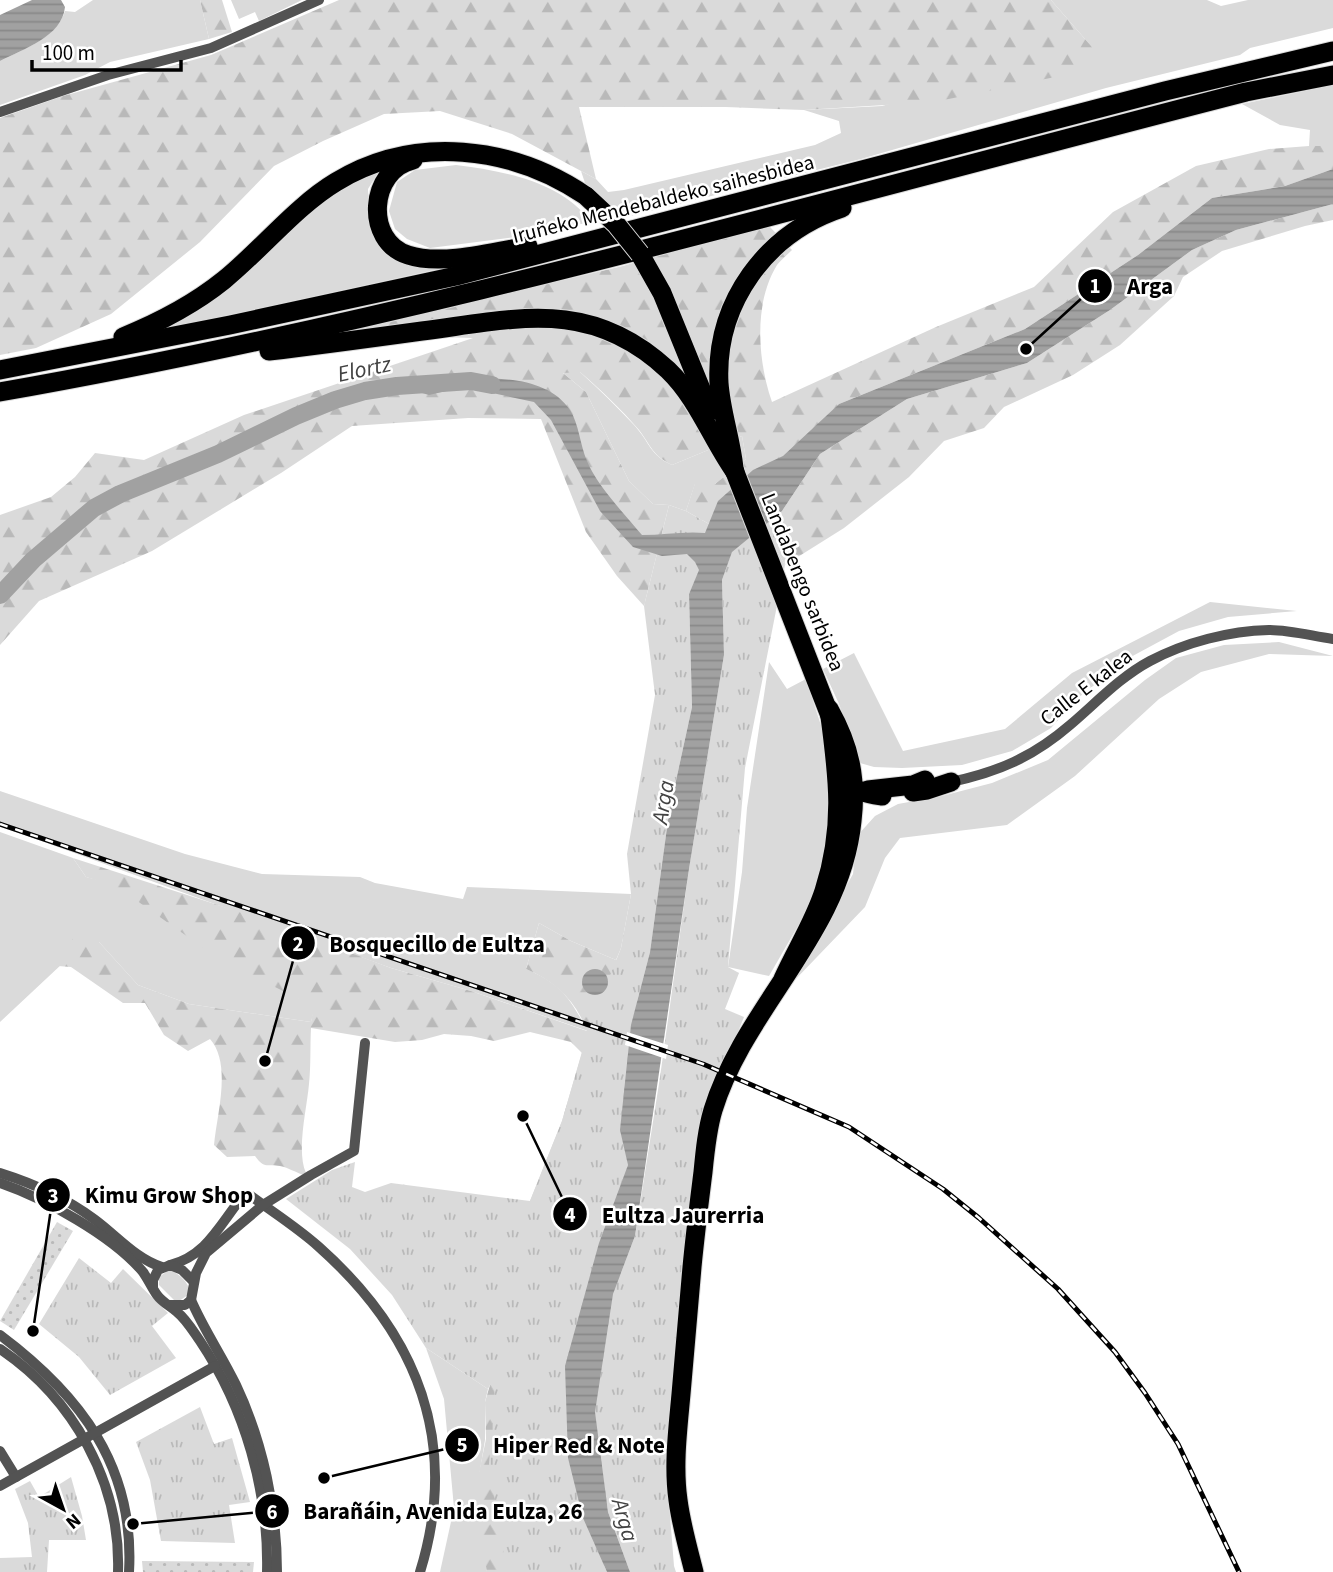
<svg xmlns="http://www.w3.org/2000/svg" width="1333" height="1572" font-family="'Source Sans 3',sans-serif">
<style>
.grass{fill:#dadada}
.forest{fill:url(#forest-firs)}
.park{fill:url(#park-tufts)}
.garden{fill:url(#garden-dots)}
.water{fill:url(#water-rules)}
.pier{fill:#fff}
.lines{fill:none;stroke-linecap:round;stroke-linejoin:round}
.river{stroke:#a1a1a1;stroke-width:18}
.highway-casing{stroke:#dbdbdb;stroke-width:21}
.street{stroke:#535353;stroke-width:10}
.highway{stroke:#000;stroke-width:19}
.rail-casing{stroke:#000;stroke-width:5}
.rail{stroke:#fff;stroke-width:2.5;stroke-dasharray:8;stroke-linecap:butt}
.highway-bridge-casing{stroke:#dbdbdb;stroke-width:21;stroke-linecap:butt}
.highway-bridge{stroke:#000;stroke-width:19}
.labels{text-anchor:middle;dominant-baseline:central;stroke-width:5;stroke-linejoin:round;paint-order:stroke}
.street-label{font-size:21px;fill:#000;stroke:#fff}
.water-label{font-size:23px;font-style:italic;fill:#424242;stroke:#fff}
.leader{fill:none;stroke:#000;stroke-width:2.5}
.callout-dot{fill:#000;stroke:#fff;stroke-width:2.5}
.mark-label{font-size:21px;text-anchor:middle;font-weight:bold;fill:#fff}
.callout-label{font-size:23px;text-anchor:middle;font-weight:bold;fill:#000;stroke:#fff;stroke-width:5;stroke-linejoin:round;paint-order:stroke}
</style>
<defs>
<pattern id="forest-firs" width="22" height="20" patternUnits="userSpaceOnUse" patternTransform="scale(1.75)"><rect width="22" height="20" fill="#dadada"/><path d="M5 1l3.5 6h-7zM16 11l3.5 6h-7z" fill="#b9b9b9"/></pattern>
<pattern id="park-tufts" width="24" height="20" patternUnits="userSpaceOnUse" patternTransform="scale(1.75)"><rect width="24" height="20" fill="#dadada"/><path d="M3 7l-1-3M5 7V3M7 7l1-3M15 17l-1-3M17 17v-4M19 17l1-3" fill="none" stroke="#b9b9b9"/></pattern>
<pattern id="garden-dots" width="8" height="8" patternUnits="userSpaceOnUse" patternTransform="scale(1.75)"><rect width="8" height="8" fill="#dadada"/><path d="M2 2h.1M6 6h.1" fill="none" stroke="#b9b9b9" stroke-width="1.8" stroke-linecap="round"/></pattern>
<pattern id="water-rules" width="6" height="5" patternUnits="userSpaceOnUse" patternTransform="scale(1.75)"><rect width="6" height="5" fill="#a1a1a1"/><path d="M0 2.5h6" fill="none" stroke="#898989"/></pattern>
</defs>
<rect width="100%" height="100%" fill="#fff"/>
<!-- grass -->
<g class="grass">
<path d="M93,0H200L209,39L110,62L85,75L0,105V61C24,49 56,38 65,11L75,12Z"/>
<polygon points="231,0 302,0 259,21 255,12 239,19"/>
<polygon points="1051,0 1207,0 1221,6 1248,0 1333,0 1333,28 1250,48 1240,55 1106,88 861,159 626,217 586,186 581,171 596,179 608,192 624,190 815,145 841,133 839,121 804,110 882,106 1092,47"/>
<polygon points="1333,85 1333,146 1309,146 1310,130 1280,125 1242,104"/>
<path d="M456,165C503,171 561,181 591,222L515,237L430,248L407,239L395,229L389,211L397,182L415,170Z"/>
<polygon points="381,168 368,189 369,209 411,265 439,269 155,331 317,206 349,183"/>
<path d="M562,372H580C599,389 617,407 635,426C650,443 650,455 672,465L742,436L746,459L715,484H695L686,511L669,505L653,504L629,481L586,392Z"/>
<polygon points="1210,602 1297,611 1228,617 1179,631 1127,659 1078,698 1051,728 1012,751 962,765 902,768 874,767 860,763 839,704 823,669 854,653 903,751 1005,729 1072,673"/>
<polygon points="1279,642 1333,656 1269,654 1201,672 1159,699 1075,776 1007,825 900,838 885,858 865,907 792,983 853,874 857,836 875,816 898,804 942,796 992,783 1048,760 1145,680 1176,658 1224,645"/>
<polygon points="769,662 787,689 806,679 826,741 837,818 825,866 806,912 769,976 728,967 742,872 747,808"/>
<path d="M0,791L185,854L262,874L360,877L375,883L463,899L467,887L631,894L621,948L616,960L571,941L539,923L526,969C563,985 569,998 588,1031L471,991L391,968L0,826Z"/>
<polygon points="0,832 73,858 86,877 111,883 300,999 314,1010 311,1022 189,1004 138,985 99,942 78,949 0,1022"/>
<path d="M169,1270C178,1273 185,1279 189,1288L188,1295L179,1301L174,1300L159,1285V1277Z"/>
<polygon points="426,1348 488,1389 485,1402 485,1440 478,1482 487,1572 440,1572 454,1508 444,1399"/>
</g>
<!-- forest -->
<g class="forest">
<polygon points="200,0 222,0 232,32 209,39"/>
<polygon points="339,0 1051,0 1092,47 1094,69 934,102 804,110 726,107 579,107 596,179 512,134 440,111 384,114 323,141 274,166 200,242 111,314 36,348 0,355 0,118 63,96 211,55"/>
<path d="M1309,146H1333V169L1285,186L1212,198L1138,255L1025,329L839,404L718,529L686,511L695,483L715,484L746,459L742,436L672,465C652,455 652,447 639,430C621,409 601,390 580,372L563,373L586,392L629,481L653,504L669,505L644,606L617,576L586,532L541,419L468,418L352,426L281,473L152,551L39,601L0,645V515L51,497L75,477L95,453L144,460L244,415L473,338L342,334L375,324L623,266L685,247L770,227L792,250C787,255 781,260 777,265C753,304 758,362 772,402L936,327L1034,287L1113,212L1196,166L1269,149Z"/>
<polygon points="1333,204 1333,220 1305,226 1222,251 1183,277 1174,296 1120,345 1073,375 1004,407 984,428 944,441 909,477 844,528 785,565 763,526 782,511 820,454 907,399 1027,363 1110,310 1192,250 1236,230"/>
<path d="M73,858L255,917L391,968L471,991L587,1031C576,1001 556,982 526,969L539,923L571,941L616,960L640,951L603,1572H487L476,1510L477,1482L486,1439L485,1402L490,1385L530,1201L562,1121L582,1053L571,1042L530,1032L494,1041L471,1036L444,1034L422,1040L395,1042L311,1028C310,1047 311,1066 309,1084C307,1108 296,1151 306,1173L303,1175C295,1172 289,1168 280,1166C267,1163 265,1170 255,1156L227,1157L214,1145C217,1113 232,1064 210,1039L188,1051L164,1035L145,1003H123L71,967L58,966L77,949L72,939L79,932L99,942L138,985L189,1004L311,1022L313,1011L299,999L219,959L126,893L109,884L86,877Z"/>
</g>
<!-- park -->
<g class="park">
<polygon points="669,505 686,511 718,529 689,594 692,707 669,813 650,952 631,1025 620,1130 628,1165 599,1243 565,1366 583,1518 607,1572 507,1572 489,1464 495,1386 490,1385 488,1389 426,1348 392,1295 350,1249 286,1199 332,1170 355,1162 352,1187 365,1192 391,1183 530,1201 562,1121 588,1031 621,948 631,894 627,854 655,695 644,606"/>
<polygon points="763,526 785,565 745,768 728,967 739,973 725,1009 744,1017 727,1059 668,1490 674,1566 676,1572 630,1572 608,1512 595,1412 613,1294 635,1236 660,1077 689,869 724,655 722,580 732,551"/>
<polygon points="79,1258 111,1283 123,1269 168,1313 152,1326 176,1358 110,1395 79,1357 39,1324"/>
<polygon points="200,1407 214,1444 232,1438 250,1502 229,1505 235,1543 161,1541 150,1480 136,1442"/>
<polygon points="71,1477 82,1516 86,1540 49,1540 47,1572 0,1572 0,1558 32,1557 28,1523 15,1489 30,1481 39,1497"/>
</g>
<!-- garden -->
<g class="garden">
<polygon points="57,1222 73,1231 14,1330 0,1321"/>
<polygon points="142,1561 254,1562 253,1572 143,1572"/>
</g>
<!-- water -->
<g class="water">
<path d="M32,0H61L65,7C62,37 23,49 0,61V15Z"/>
<path d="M1333,169V204L1236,230L1192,250L1110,310L1027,363L907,399L820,454L782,511L732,552L722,580L724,655L689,869L635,1236L613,1294L595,1412L608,1512L630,1572H607L583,1518L568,1458L565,1366L599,1243L628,1165L620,1130L631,1025L650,952L669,813L692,707L689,594L699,570L695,562L687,554L662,556L633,547L600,511L551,420L534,402L464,387L429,395L397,386C447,382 538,362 570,410C579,424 580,445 587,461C596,484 625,515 642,535C663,535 685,531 705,533L718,501L753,470L783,456L839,404L1025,329L1138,255L1212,198L1285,186Z"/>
<circle cx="595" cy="982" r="13"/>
</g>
<!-- pier -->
<polygon class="pier" points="627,1032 668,1045 666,1059 625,1045"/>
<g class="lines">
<!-- river -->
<polyline class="river" points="0,595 33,560 94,508 120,494 218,454 296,416 335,400 365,391 397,386 471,381 492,385"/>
<!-- highway casing -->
<g class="highway-casing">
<g id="highway">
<path d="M413,160C369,170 364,241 408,255C441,266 494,252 528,246"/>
<polyline points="640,254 662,293 710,411"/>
<path d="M123,337C160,322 193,305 224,280C261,250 296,206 336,182C415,134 512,146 586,196"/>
<path d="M269,351C320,345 371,338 422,331C516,319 590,297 668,370C698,399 711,438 735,472"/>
<polyline points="0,370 230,325 456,276 1165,91 1333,51"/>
<path d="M0,392C421,318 832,198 1246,92L1333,75"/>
<polyline points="731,462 832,721"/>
<path d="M734,468C731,439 721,412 719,383C715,303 766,233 842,208"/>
<path d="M847,780C854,792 869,794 882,796"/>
<polyline points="868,790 913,785 925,780"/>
<polyline points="913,792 927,790 951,782"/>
<path d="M694,1572C688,1548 681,1524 678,1500C673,1465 678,1428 681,1394C685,1352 688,1309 692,1267C695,1235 699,1204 703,1172C705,1151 707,1130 713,1110C745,1006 841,933 852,821C857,779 850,746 829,709C838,776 845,826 824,891C814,922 796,950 783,979"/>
</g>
</g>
<!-- street -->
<g class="street">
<polyline points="0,112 108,75 211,48 319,0"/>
<path d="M951,782C998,772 1033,757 1070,725C1096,703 1120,677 1150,661C1186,642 1229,631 1269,630C1290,630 1312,636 1333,639"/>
<path d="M0,1173C32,1183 67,1199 94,1219C116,1235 136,1259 162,1267"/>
<path d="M0,1183C44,1198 113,1236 143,1272C148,1279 152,1288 157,1295C162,1302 170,1306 177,1312C186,1319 193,1331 200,1341C245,1408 269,1492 267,1572"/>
<path d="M170,1265C205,1256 218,1228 239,1201L245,1196H251C274,1213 298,1228 319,1247C418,1335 460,1443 420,1572"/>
<polyline points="153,1287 153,1280 158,1270 170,1265 182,1270 194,1282"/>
<path d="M191,1300C204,1330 222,1356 236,1385C263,1442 277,1509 277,1572"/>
<polyline points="169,1305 185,1305 191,1300 196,1273 206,1253 263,1205 311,1175 354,1151 365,1043"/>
<path d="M0,1335C80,1395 135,1466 129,1572"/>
<path d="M0,1349C73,1398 121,1483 118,1572"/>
<polyline points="0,1451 16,1477"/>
<polyline points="0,1486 215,1366"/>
</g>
<!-- highway -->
<use href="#highway" class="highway"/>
<!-- rail casing -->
<g class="rail-casing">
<polyline id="rail" points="0,824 703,1064 849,1127 943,1189 979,1218 1058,1289 1115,1352 1145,1393 1178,1444 1239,1572"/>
</g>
<!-- rail -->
<use href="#rail" class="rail"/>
<!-- highway-bridge casing -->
<g class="highway-bridge-casing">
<polyline id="highway-bridge" points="586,196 616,224 640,254"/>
</g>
<!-- highway-bridge -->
<use href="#highway-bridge" class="highway-bridge"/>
</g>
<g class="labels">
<!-- street labels -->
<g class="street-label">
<text transform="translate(663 199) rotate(-14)">Iruñeko Mendebaldeko saihesbidea</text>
<text transform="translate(803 582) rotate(68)">Landabengo sarbidea</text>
<text transform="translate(1086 687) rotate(-38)">Calle E kalea</text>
</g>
<!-- water labels -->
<g class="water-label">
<text transform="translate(364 369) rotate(-12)">Elortz</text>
<text transform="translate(663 802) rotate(-81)">Arga</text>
<text transform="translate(625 1520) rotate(74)">Arga</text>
</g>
</g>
<!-- callouts -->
<path class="leader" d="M1026 349L1095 286M265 1061L298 943M33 1331L53 1195M523 1116L570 1214M324 1478L462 1445M133 1524L272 1511"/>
<g class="callout-dot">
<circle cx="1026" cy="349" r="7"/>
<circle cx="265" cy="1061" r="7"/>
<circle cx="33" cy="1331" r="7"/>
<circle cx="523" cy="1116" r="7"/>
<circle cx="324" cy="1478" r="7"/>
<circle cx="133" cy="1524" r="7"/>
<circle cx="1095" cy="286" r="18"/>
<circle cx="298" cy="943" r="18"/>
<circle cx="53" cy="1195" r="18"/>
<circle cx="570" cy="1214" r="18"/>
<circle cx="462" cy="1445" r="18"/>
<circle cx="272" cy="1511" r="18"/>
</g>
<g class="mark-label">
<text x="1095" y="293">1</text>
<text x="298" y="951">2</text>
<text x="53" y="1203">3</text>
<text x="570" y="1222">4</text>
<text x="462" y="1452">5</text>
<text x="272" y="1519">6</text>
</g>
<g class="callout-label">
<text x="1150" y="294">Arga</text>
<text x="437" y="952">Bosquecillo de Eultza</text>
<text x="169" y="1203">Kimu Grow Shop</text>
<text x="683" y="1223">Eultza Jaurerria</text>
<text x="579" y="1453">Hiper Red &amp; Note</text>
<text x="443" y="1519">Barañáin, Avenida Eulza, 26</text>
</g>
<!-- north arrow -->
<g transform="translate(63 1509) rotate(140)" stroke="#ffffff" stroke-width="5" paint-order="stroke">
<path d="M0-5L12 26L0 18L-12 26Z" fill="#000000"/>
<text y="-10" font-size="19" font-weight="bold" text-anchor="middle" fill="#000000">N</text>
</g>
<!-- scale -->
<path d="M32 60v10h149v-10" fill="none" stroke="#000000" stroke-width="3.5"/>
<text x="42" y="60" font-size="21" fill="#000000" stroke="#ffffff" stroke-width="5" paint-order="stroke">100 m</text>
</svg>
